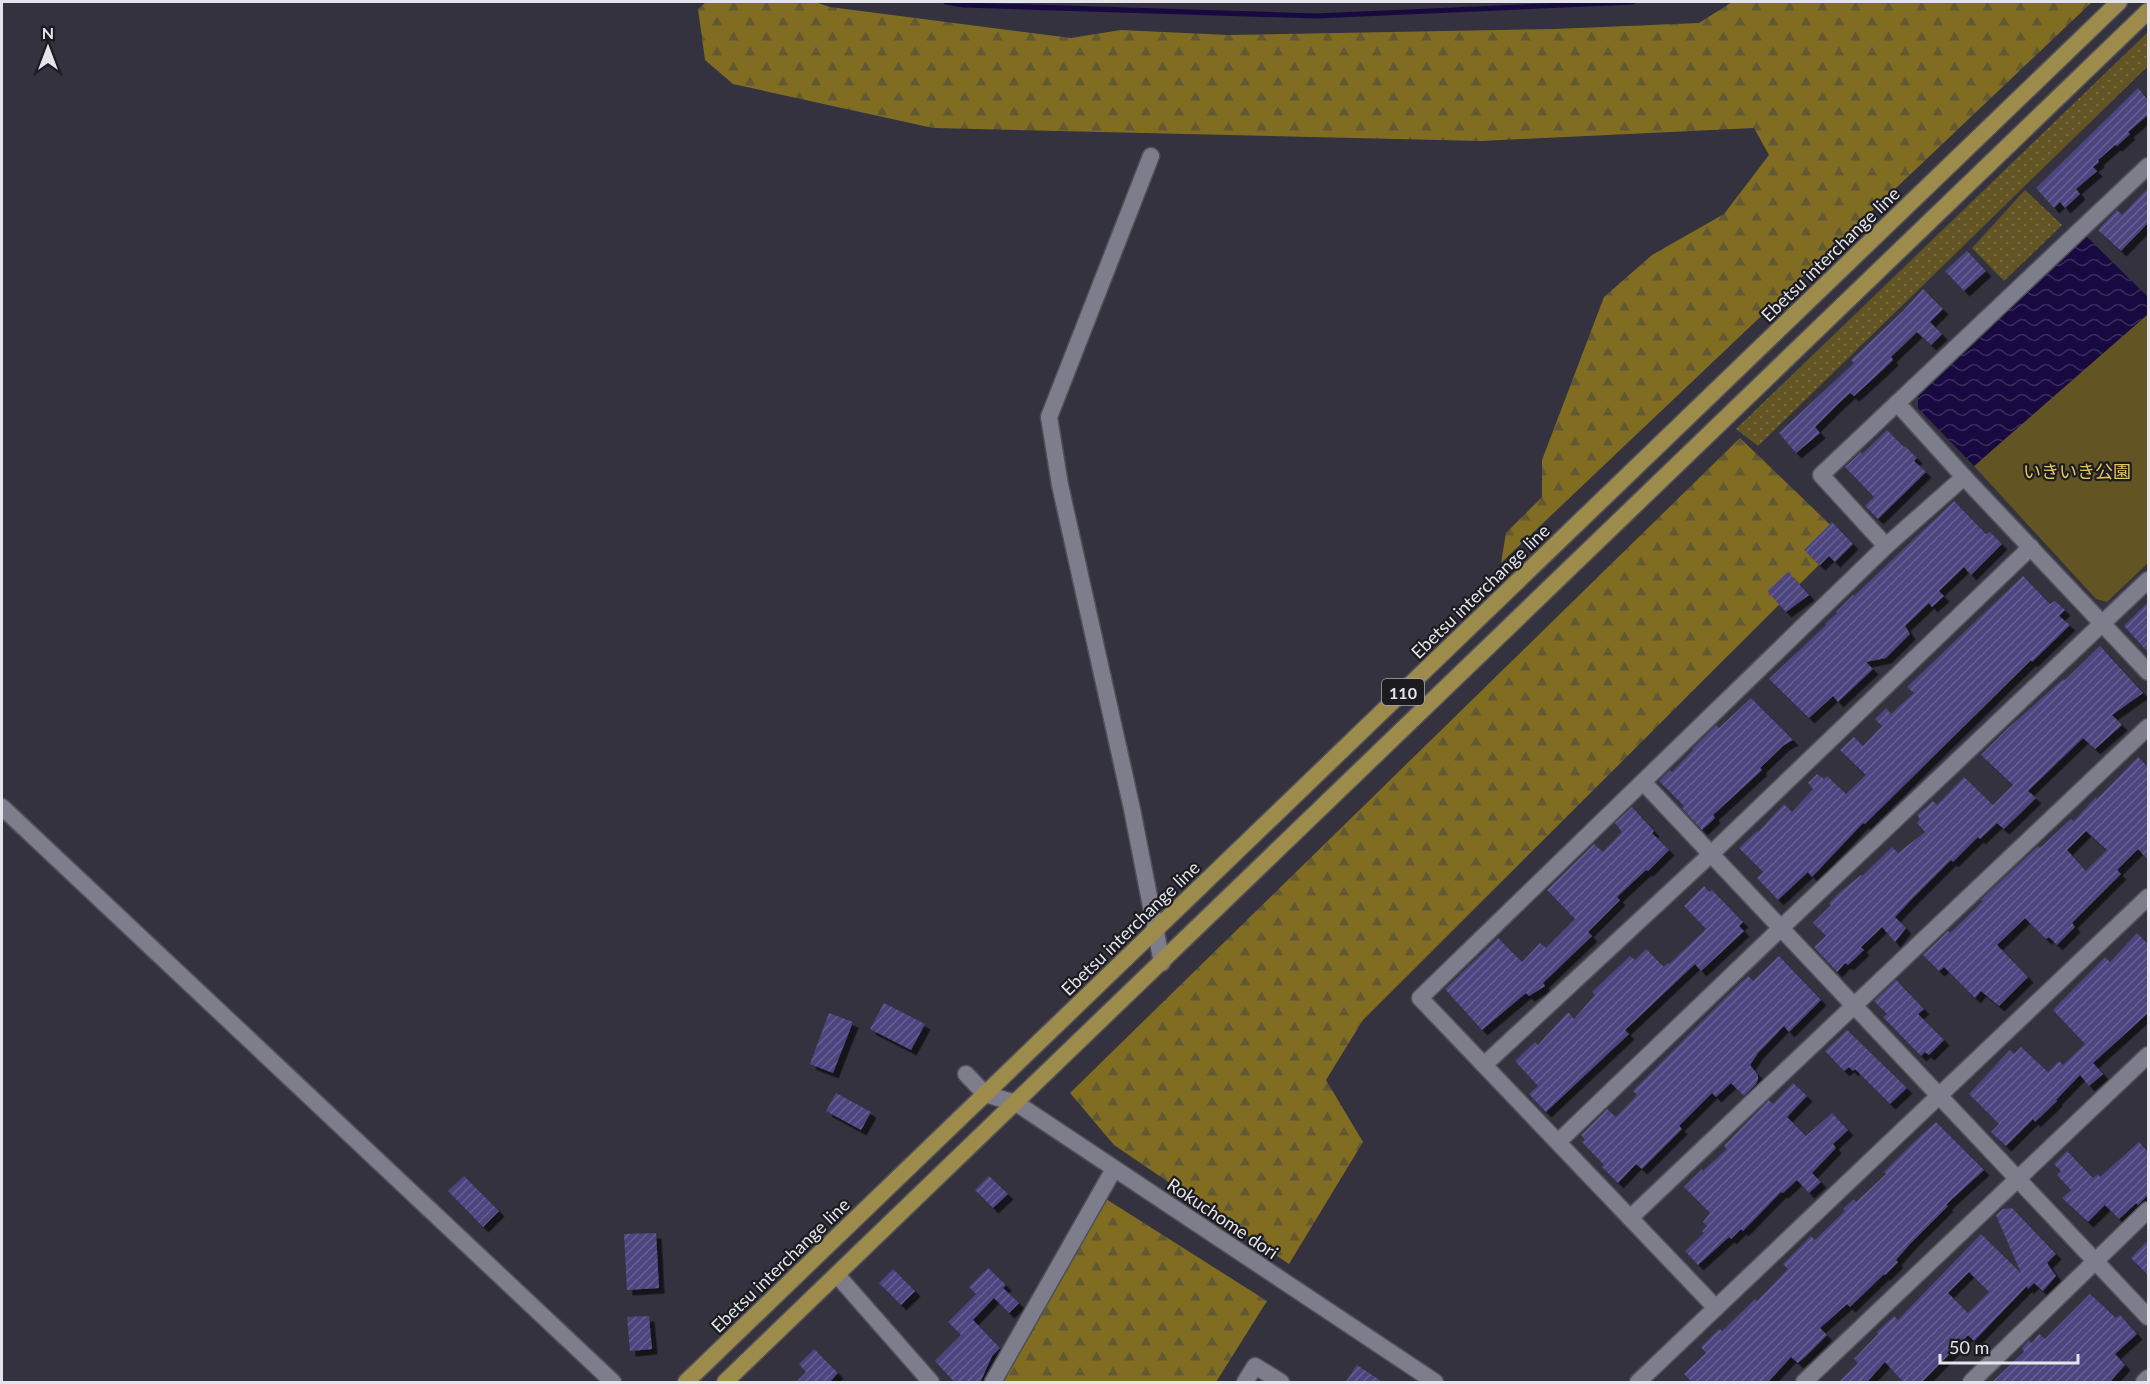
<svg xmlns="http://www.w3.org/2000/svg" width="2150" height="1384" font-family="Lato,'Noto Sans JP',sans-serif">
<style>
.grass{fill:url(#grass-dots)}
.forest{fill:url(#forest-firs)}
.green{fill:#625423}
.water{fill:url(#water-waves)}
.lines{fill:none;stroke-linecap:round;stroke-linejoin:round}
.stream{stroke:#180940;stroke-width:5}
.building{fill:url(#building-hatch);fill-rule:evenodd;filter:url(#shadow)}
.minor-casing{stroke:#4f4f58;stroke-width:19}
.tertiary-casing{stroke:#4f4f58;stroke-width:19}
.primary-casing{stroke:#4f4f58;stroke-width:19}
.minor{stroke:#7e7d8b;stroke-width:16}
.tertiary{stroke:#7e7d8b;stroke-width:16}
.primary{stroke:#9d8b4b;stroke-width:16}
.labels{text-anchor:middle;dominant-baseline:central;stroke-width:4.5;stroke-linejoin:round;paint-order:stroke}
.shield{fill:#1b1b20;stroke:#a8a8ae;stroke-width:1.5}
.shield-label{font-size:16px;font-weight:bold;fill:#e4e4eb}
.street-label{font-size:18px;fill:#e4e4eb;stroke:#1b1b20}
.park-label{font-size:18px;fill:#e5c761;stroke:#1b1b20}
</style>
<defs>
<pattern id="grass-dots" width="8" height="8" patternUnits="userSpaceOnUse" patternTransform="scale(1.5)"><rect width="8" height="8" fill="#625423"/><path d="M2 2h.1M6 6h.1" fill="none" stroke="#786c43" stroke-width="1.8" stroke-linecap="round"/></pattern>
<pattern id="forest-firs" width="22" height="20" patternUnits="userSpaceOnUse" patternTransform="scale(1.5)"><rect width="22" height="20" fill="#816d21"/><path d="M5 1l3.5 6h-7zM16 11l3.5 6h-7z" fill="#625834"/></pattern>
<pattern id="water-waves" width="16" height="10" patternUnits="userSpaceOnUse" patternTransform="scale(1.5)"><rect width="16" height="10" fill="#180940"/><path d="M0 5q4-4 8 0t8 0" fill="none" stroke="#392d5c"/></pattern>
<pattern id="building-hatch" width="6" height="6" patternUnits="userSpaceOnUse" patternTransform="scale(1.5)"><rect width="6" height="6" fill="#4d4580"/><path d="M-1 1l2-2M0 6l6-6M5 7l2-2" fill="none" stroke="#666092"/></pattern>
<filter id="shadow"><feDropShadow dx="5.5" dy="5.5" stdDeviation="0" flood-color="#0009"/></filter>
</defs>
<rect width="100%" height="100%" fill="#33323e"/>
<!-- grass -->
<g class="grass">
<polygon points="2148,32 2148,66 1758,446 1736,429"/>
<polygon points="2025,190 2062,225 2004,281 1972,248"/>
</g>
<!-- forest -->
<g class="forest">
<polygon points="706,2 815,2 830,7 1071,38 1121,30 1228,35 1555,29 1699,23 1732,2 2092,2 1501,563 1506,533 1542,497 1542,460 1604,297 1652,255 1724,214 1769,155 1754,128 1481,141 933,128 733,84 705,60 698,9"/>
<polygon points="1740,438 1845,539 1363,1020 1326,1080 1363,1142 1289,1264 1114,1145 1070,1093"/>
<polygon points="1106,1199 1267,1301 1216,1382 1003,1382"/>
</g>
<!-- green -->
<polygon class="green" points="2148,314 2148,563 2107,602 2096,599 1974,466"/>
<!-- water -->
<polygon class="water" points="2084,234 2148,297 2148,314 1974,466 1918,408 1918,396"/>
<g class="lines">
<!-- stream -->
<polyline class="stream" points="946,2 964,5 1316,16 1633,2"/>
</g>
<!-- building -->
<g class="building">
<polygon points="2138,88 2148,100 2148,115 2128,132 2130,134 2117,146 2115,145 2098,160 2099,162 2093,167 2097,171 2076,189 2080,194 2065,208 2060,202 2054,208 2036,188"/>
<polygon points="2148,188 2148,223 2121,251 2098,230 2117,210 2122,215"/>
<polygon points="1967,251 1986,271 1964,291 1945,271"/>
<polygon points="1923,289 1943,309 1930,322 1942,334 1931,345 1917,332 1891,357 1893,360 1875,377 1854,396 1850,393 1838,404 1815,427 1820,433 1796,453 1779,433 1854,363 1851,360 1903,311"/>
<polygon points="1887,430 1904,447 1905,446 1917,458 1914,461 1926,472 1878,519 1865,506 1874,497 1845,467 1861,452 1862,454"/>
<polygon points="1954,501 1986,534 1990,532 2002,544 1971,575 1964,567 1939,591 1944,596 1932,607 1929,603 1905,626 1910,634 1886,658 1866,662 1873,669 1838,702 1833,696 1809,718 1769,679 1826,625 1825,624 1837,613 1836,612 1853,595 1854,596"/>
<polygon points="1832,522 1853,544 1835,562 1829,556 1820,565 1804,550"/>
<polygon points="1788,572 1809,595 1786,612 1767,591"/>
<polygon points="2023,576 2050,604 2055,601 2065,610 2059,616 2070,625 2032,662 2031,660 1865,824 1863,823 1812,877 1808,872 1778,900 1757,878 1763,872 1739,848 1757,831 1758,832 1784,804 1792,812 1813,789 1808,783 1817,774 1824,779 1827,776 1846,794 1866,775 1840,750 1854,737 1863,746 1882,726 1875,719 1886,708 1891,714 1914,693 1907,687"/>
<polygon points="2148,602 2148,652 2124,626"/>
<polygon points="2100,646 2143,693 2112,715 2122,725 2095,749 2083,738 2028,791 2036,798 2004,829 1997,823 1980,839 1978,837 1953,862 1951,860 1911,900 1895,917 1906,928 1895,942 1882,927 1861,947 1864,950 1848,965 1845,963 1837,972 1814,947 1826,936 1813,923 1831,905 1829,903 1840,892 1861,875 1862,876 1892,847 1898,853 1925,832 1917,823 1920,819 1917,815 1933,801 1937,805 1964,777 1993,805 2013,785 1981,755 2007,729 2063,679 2065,680"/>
<polygon points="1751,698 1793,740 1784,745 1760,768 1762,770 1713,815 1715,818 1702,830 1682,808 1684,806 1659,781 1670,770 1672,772 1693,750 1692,749 1716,725 1719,728"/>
<path d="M2138,757L2148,767V860L2138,849L2117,870L2121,874L2072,923L2075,927L2057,945L2049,937L2046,939L2025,918L1997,945L2028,977L1999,1006L1981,991L1975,998L1944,967L1939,971L1923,955L1948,931L1950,933L1983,901L1981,900L1988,893L2038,846L2040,848L2071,819L2074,821L2096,797L2097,799ZM2086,831L2107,850L2086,871L2067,850Z"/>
<polygon points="1632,807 1654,831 1652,833 1669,850 1648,871 1646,870 1617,897 1620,900 1588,932 1592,936 1543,983 1545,986 1529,996 1526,993 1482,1030 1445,989 1498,938 1522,962 1540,943 1546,948 1575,919 1547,890 1594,844 1603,852 1622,832 1615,823"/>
<polygon points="1704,886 1709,892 1712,890 1743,922 1739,926 1744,931 1701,971 1695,964 1625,1030 1629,1034 1546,1112 1529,1094 1538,1086 1515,1061 1535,1042 1538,1045 1568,1012 1574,1019 1595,995 1592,992 1630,956 1635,960 1646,949 1664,967 1667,963 1669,964 1706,929 1684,906"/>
<polygon points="2137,933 2148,944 2148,1013 2093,1063 2103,1074 2089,1086 2080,1075 2056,1100 2057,1101 2035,1122 2033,1119 2006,1146 1991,1132 1999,1124 1969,1094 2010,1050 2014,1054 2021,1047 2048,1072 2059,1061 2063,1065 2085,1044 2053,1010 2105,957 2110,962"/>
<polygon points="1779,956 1821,1000 1789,1032 1784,1026 1758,1053 1750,1065 1758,1075 1758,1079 1756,1084 1744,1096 1731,1083 1716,1097 1712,1093 1679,1126 1682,1129 1642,1169 1636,1164 1618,1183 1602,1167 1604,1165 1582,1142 1585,1140 1581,1135 1607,1109 1616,1117 1637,1095 1633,1091 1733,990 1748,976 1753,981"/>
<polygon points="1896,980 1924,1009 1918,1014 1944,1040 1929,1055 1925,1052 1921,1056 1883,1017 1887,1014 1874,1001"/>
<polygon points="884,1003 925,1024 911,1050 870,1029"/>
<polygon points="829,1013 853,1022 833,1073 810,1064"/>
<polygon points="1847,1030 1907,1088 1890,1104 1855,1069 1853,1071 1849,1067 1844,1071 1825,1051"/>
<polygon points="1793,1083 1807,1096 1787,1117 1806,1136 1832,1113 1848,1130 1833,1144 1836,1148 1812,1173 1821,1182 1809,1193 1797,1180 1783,1193 1781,1192 1743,1231 1741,1229 1731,1239 1729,1237 1698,1265 1685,1251 1704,1233 1702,1231 1707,1226 1703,1222 1710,1213 1684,1187 1702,1169 1703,1171 1727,1149 1724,1146 1749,1120 1769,1100 1773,1104"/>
<polygon points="836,1093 871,1112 861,1130 826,1111"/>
<polygon points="1936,1122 1984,1170 1951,1200 1946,1205 1948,1206 1910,1244 1896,1260 1898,1262 1885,1275 1884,1274 1850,1307 1847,1304 1820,1328 1827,1335 1807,1355 1798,1363 1791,1357 1767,1383 1693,1383 1684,1374 1706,1353 1701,1347 1719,1329 1722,1331 1755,1299 1757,1301 1788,1269 1783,1264 1811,1236 1815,1240 1845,1211 1843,1209 1854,1199 1856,1202 1886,1174 1884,1172 1916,1140"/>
<polygon points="2139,1142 2148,1152 2148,1195 2138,1205 2136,1203 2119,1219 2105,1205 2088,1222 2062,1198 2071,1190 2057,1175 2061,1171 2054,1164 2067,1151 2093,1178 2098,1174 2100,1177"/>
<polygon points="464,1176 499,1211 483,1227 448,1191"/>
<polygon points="989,1176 1008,1194 993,1208 975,1190"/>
<path d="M2012,1208L2056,1254L2047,1263L2056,1276L2043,1291L2034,1283L2028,1289L2027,1286L1974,1341L1968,1335L1921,1383H1904L1885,1362L1866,1383H1838L1858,1363L1854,1359L1878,1334L1877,1332L1894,1316L1898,1320L1981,1234L2021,1273L1996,1215L2003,1209ZM1969,1272L1989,1292L1968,1313L1948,1293Z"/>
<polygon points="656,1233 659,1288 627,1290 624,1234"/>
<polygon points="2148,1240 2148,1275 2131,1258"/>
<polygon points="988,1268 1006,1285 1003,1288 1019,1303 1009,1313 994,1298 973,1320 1000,1348 992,1356 980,1383 955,1383 935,1361 961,1335 948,1322 976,1294 969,1287"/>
<polygon points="893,1269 915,1291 901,1305 879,1283"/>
<polygon points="2090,1294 2116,1318 2120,1315 2137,1334 2115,1354 2125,1365 2109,1383 1991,1383 2024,1352 2022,1348 2029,1340 2032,1343 2039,1334 2045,1339"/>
<polygon points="649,1316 652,1349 630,1351 627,1317"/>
<polygon points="814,1349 838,1373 829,1383 795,1383 806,1372 799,1364"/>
<polygon points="1357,1365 1384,1383 1345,1383"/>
</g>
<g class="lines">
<!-- minor casing -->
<g class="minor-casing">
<g id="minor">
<polyline points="1151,156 1049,417 1060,485 1132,809 1162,963"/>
<polyline points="1897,403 1964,477 2148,672"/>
<polyline points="1886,546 1821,475 2148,166"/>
<polyline points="1643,782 2148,1317"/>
<polyline points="2,807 613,1382"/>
<polyline points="1484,1065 1711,854 2031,547"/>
<polyline points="966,1074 985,1094"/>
<polyline points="1558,1142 1781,928 2148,580"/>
<polyline points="1630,1218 2148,727"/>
<polyline points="837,1275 931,1382"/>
<polyline points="1716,1308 1420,998 1886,546 1964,477"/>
<polyline points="993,1382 1114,1169"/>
<polyline points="1245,1382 1255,1366 1281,1382"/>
<polyline points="1638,1382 2148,897"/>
<polyline points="1804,1382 2148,1055"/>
<polyline points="1971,1382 2148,1210"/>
<polyline points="2144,1382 2148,1378"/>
</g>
</g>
<!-- tertiary casing -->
<g class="tertiary-casing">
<polyline id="tertiary" points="985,1094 1016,1103 1435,1382"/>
</g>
<!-- primary casing -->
<g class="primary-casing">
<g id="primary">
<polyline points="686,1382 2119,2"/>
<polyline points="725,1382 2148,11"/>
</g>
</g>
<!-- minor -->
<use href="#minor" class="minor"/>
<!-- tertiary -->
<use href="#tertiary" class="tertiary"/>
<!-- primary -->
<use href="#primary" class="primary"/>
</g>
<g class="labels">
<!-- shield labels -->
<rect class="shield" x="1382" y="679" width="42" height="26" rx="4.5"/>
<g class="shield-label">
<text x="1403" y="692">110</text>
</g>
<!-- street labels -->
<g class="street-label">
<text transform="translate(1830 254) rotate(-44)">Ebetsu interchange line</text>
<text transform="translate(1480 591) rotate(-44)">Ebetsu interchange line</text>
<text transform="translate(1130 928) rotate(-44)">Ebetsu interchange line</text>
<text transform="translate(1223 1218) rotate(34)">Rokuchome dori</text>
<text transform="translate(780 1265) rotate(-44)">Ebetsu interchange line</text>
</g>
<!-- park labels -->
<g class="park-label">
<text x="2077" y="471">いきいき公園</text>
</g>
</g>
<!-- border -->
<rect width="2150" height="1384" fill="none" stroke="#e4e4eb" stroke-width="6"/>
<!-- north arrow -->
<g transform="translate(48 48)" stroke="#1b1b20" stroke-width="4.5" paint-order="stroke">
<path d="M0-4.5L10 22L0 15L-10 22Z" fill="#e4e4eb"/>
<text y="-9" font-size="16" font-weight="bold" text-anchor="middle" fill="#e4e4eb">N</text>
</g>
<!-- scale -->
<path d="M1940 1354v9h138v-9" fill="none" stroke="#e4e4eb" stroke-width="3"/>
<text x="1949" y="1354" font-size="18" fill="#e4e4eb" stroke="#1b1b20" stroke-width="4.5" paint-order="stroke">50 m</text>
</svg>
